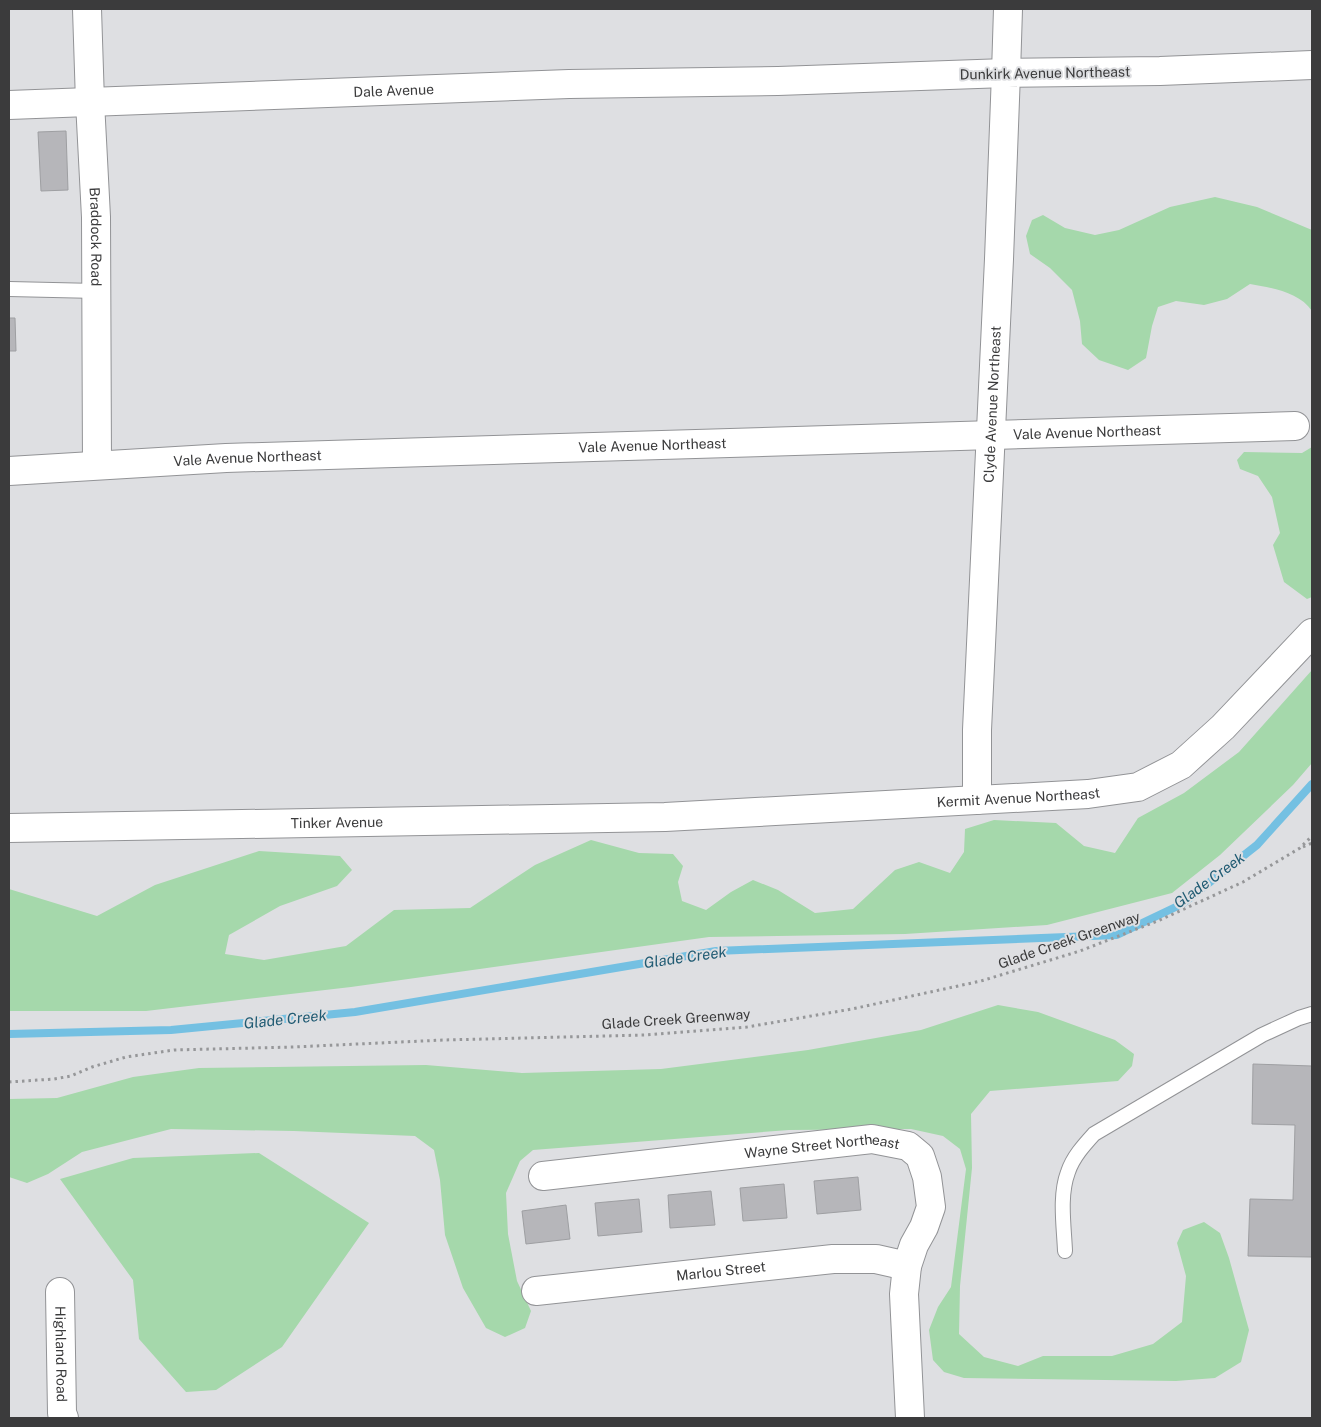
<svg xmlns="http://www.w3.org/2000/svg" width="1321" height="1427" font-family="'Public Sans',sans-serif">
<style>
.green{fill:#a5d8ab}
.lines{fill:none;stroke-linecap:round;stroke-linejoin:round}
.stream{stroke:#74c0e2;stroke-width:8}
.building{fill:#b6b6ba;stroke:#9e9fa2}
.lane-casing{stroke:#929396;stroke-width:16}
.street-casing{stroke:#929396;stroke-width:30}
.secondary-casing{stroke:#929396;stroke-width:30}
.path{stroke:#969799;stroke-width:3;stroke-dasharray:2.5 4;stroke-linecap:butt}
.lane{stroke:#fff;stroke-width:14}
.street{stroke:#fff;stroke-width:28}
.secondary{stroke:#fff;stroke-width:28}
.labels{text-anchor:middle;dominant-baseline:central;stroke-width:4;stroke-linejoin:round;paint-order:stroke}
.street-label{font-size:14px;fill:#3b3b3c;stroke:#dedfe2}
.water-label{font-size:15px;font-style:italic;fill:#205b73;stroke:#dedfe2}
</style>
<rect width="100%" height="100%" fill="#dedfe2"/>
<!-- green -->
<g class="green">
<path d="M1215,197L1257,207L1312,230V311C1299,292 1272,288 1250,284L1227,299L1204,305L1176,301L1158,307L1152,326L1146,358L1128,370L1099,360L1082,344L1080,321L1072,290L1050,268L1030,254L1026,236L1032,220L1043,215L1065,228L1095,235L1119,230L1170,207Z"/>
<polygon points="1312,447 1312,597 1307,599 1284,582 1273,545 1280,533 1272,497 1258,476 1240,469 1237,460 1244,452 1302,453"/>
<polygon points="1312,670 1312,763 1293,785 1220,855 1172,893 1047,925 905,934 709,937 351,987 146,1011 9,1011 9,889 97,916 155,885 259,851 340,856 352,870 337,886 280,906 229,935 225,954 264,960 346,946 394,910 470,908 535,865 591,840 639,853 673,854 683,866 678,882 682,901 706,910 731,892 753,880 778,890 815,913 853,909 895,870 919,862 950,873 964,852 965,829 994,820 1056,823 1084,846 1115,853 1138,818 1184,793 1239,752"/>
<polygon points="998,1005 1038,1012 1115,1040 1134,1054 1132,1066 1118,1081 990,1091 971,1114 972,1168 960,1286 959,1334 984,1357 1018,1366 1043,1356 1112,1356 1153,1344 1182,1322 1186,1276 1177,1243 1183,1230 1204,1222 1220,1233 1229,1258 1249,1330 1241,1362 1215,1378 1176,1381 964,1378 944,1372 933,1360 929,1330 938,1307 951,1287 966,1169 960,1149 943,1136 911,1129 789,1130 533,1150 520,1161 506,1193 508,1234 517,1281 531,1311 525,1328 505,1337 486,1328 463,1288 445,1235 440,1180 434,1150 415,1136 294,1131 171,1129 82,1152 48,1174 27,1183 9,1177 9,1099 57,1098 133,1077 199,1068 426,1065 522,1073 661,1069 808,1050 921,1030"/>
<polygon points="259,1153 369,1223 282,1347 216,1390 186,1392 139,1339 133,1280 60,1179 133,1158"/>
</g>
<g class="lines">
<!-- stream -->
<polyline class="stream" points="9,1034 171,1030 355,1012 716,951 1117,935 1182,904 1257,845 1312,784"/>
</g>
<!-- building -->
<g class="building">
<polygon points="66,131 68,190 41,191 38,132"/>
<polygon points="9,318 15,318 16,351 9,351"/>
<polygon points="1253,1064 1312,1066 1312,1257 1248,1256 1250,1199 1293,1200 1295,1125 1252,1124"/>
<polygon points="858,1177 861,1210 817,1214 814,1181"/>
<polygon points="784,1184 787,1218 743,1221 740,1188"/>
<polygon points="711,1191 715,1225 670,1228 668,1195"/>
<polygon points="639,1199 642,1232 598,1236 595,1203"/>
<polygon points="566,1205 570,1239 526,1244 522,1211"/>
</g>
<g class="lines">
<!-- lane casing -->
<g class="lane-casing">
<g id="lane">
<polyline points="9,289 97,291"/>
<path d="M1065,1251C1064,1226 1059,1196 1068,1172C1073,1157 1084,1145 1094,1134L1262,1035L1299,1018L1312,1014"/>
</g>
</g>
<!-- street casing -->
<g class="street-casing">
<g id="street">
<path id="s1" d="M87,9L90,102L96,217L97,465"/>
<path id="s2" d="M9,471L226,458L1295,426"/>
<path id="s3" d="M977,800V730L999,259L1006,73L1160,71L1312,65"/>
<path id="s4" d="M9,828L665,817L1088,794L1138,787L1181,765L1223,727L1312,633"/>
<path id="s5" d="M543,1176L872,1139L908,1146L920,1156L927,1177L931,1207L924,1227L914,1245L907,1266L904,1294L910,1418"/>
<path id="s6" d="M536,1291L833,1259H876L907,1266"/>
<path id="s7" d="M60,1292L62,1413L64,1418"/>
</g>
</g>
<!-- secondary casing -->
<g class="secondary-casing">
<g id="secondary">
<path id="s8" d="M9,105L569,84L778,81L1006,73L1008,9"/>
</g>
</g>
<!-- path -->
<g class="path">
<polyline points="1303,847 1312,843"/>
<polyline points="9,1082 54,1079 71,1076 92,1067 126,1057 174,1050 293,1047 444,1040 645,1035 747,1027 852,1009 981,981 1080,951 1160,920 1243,882 1300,848 1312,836"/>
</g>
<!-- lane -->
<use href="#lane" class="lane"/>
<!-- street -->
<use href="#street" class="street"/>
<!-- secondary -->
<use href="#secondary" class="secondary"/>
</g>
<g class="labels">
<!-- street labels -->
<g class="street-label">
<text transform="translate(1045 73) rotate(-1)">Dunkirk Avenue Northeast</text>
<text stroke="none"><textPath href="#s8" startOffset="385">Dale Avenue</textPath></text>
<text stroke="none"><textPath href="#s1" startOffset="228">Braddock Road</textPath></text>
<text stroke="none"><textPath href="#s3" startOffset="396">Clyde Avenue Northeast</textPath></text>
<text stroke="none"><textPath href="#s2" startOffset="1079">Vale Avenue Northeast</textPath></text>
<text stroke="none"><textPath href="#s2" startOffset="644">Vale Avenue Northeast</textPath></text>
<text stroke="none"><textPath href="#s2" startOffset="239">Vale Avenue Northeast</textPath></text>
<text stroke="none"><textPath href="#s4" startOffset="1010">Kermit Avenue Northeast</textPath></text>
<text stroke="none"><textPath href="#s4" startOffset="328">Tinker Avenue</textPath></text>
<text transform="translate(1069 940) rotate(-19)">Glade Creek Greenway</text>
<text transform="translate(676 1019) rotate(-4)">Glade Creek Greenway</text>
<text stroke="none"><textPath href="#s5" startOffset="281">Wayne Street Northeast</textPath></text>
<text stroke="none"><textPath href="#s6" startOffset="186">Marlou Street</textPath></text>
<text stroke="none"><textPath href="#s7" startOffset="62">Highland Road</textPath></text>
</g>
<!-- water labels -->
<g class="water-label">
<text transform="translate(1209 880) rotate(-36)">Glade Creek</text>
<text transform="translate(685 957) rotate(-8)">Glade Creek</text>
<text transform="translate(285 1019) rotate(-6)">Glade Creek</text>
</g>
</g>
<!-- border -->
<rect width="1321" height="1427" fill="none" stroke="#3b3b3c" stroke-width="20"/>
</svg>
